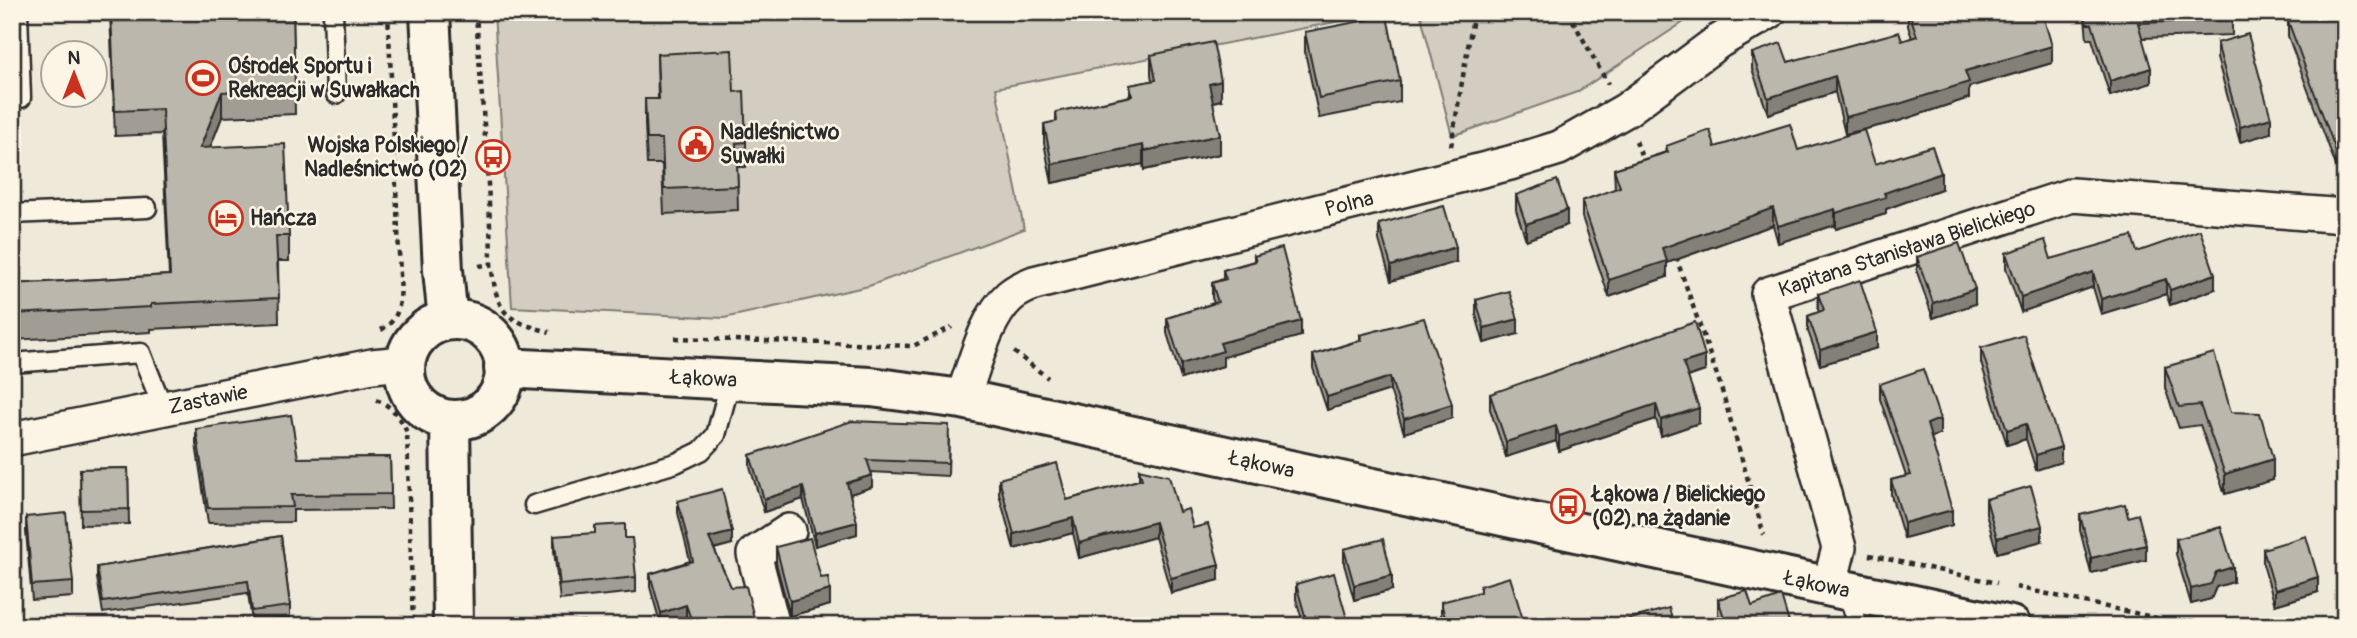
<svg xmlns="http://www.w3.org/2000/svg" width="2357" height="638" font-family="Pangolin,sans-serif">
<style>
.green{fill:#d2cdc0;stroke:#7e7c76;stroke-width:2}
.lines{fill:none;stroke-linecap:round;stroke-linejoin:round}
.service-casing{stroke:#2b2b2b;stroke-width:23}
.minor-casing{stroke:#2b2b2b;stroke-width:38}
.tertiary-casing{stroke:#2b2b2b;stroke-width:44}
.path{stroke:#2b2b2b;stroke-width:4.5;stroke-dasharray:5 5;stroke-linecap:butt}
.service{stroke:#fcf5e5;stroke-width:18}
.minor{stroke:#fcf5e5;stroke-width:33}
.tertiary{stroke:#fcf5e5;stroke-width:38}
.wall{fill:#a29d94;stroke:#2b2b2b;stroke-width:2}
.shaded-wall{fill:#848078;stroke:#2b2b2b;stroke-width:2}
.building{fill:#bcb7ac;stroke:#2b2b2b;stroke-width:2}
.labels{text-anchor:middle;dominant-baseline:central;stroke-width:5;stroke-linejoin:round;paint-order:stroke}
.poi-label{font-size:21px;font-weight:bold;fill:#2b2b2b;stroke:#fcf5e5;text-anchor:start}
.street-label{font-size:21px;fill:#2b2b2b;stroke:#fcf5e5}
</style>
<rect width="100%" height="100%" fill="#efe9da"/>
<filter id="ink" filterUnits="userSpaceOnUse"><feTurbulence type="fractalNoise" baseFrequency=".0143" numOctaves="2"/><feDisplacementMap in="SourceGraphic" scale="14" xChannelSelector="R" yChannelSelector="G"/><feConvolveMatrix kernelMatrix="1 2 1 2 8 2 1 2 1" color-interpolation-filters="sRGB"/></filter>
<g filter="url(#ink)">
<!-- green -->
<g class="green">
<polygon points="494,12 1387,12 996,88 1024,229 869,286 724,318 512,307"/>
<polygon points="1420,12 1699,12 1577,92 1452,136"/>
</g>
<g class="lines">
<!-- service casing -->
<g class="service-casing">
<g id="service">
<polyline points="18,12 21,98"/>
<polyline points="333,12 336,94"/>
<polyline points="12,214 147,208"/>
<polyline points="12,363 141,353 163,408"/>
<polyline points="534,505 676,463 701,451 716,435 731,379"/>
<polyline points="1847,590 1858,626"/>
</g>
</g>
<!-- minor casing -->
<g class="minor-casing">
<g id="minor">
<path id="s1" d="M962,399C974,368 985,318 1010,296C1017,290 1026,286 1034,283L1510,163L1559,148L1626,110L1719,41L1769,12"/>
<path id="s2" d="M12,439L372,366L404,363"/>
<path id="s3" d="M1829,587L1839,548L1768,294L2072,195L2345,216"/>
<polyline points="773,626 754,554 789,531"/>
</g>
</g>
<!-- tertiary casing -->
<g class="tertiary-casing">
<g id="tertiary">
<polyline points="430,12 443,270 448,320"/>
<circle cx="455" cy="370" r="50"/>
<path id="s4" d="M504,368L871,387L962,399L2011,626"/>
<polyline points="450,420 453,626"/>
</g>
</g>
<!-- path -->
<g class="path">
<polyline points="388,12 400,274"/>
<path d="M476,12C481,96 490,180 491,264"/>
<polyline points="1568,12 1608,84"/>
<polyline points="1636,141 1645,166"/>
<polyline points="1451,146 1474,12"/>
<polyline points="1676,257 1720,384 1764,535"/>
<path d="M479,266L491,264C498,313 501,319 550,332"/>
<path d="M381,330C403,318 401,295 400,274L407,273"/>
<polyline points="675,338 913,346 952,327"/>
<polyline points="1014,352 1048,378"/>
<path d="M376,400C393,406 399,417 407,432L413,626"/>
<polyline points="1869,555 1997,583"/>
<polyline points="2016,587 2193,626"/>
</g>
<!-- service -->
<use href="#service" class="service"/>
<!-- minor -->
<use href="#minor" class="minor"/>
<!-- tertiary -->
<use href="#tertiary" class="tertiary"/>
</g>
<!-- wall -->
<g class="wall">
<polygon points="110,12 293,12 295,114 222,117 210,148 289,236 289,261 278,261 279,323 151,329 151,332 12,340 12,284 169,275 162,134 115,136"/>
<polygon points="1908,12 2042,12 2052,63 1969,87 1969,98 1899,121 1845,134 1835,92 1768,114 1752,69 1752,53 1788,62 1902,41 1912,38 1908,26"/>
<polygon points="2232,12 2232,35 2142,38 2151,83 2110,96 2092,39 2087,39 2085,18"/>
<polygon points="2345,12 2336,166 2288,36 2288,21"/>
<polygon points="1305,32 1400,81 1400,102 1319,118 1305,52"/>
<polygon points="2217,43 2271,133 2240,142 2217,58"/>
<polygon points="657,54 734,92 746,142 746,167 737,167 738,210 664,214 662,164 647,164 645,124 645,99 658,99"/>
<polygon points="1151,55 1221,100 1213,102 1220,154 1144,170 1143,164 1052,183 1044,143 1044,124 1056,122 1056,112 1130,96 1130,85 1152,81 1151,74"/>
<polygon points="1666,146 1798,150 1875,164 1941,189 1886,209 1886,214 1836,229 1835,225 1778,243 1773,225 1667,263 1667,277 1609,297 1582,217 1582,201 1615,189 1614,169 1666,152"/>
<polygon points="1516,195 1567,225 1526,240 1516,210"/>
<polygon points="1379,224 1456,262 1391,281 1379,240"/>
<polygon points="2137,252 2215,289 2170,305 2166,294 2101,314 2093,287 2021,312 2006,268 2006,253 2051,259"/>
<polygon points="1254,256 1301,336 1223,357 1223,366 1181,379 1167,333 1167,318 1214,303 1212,298 1212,283 1223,279 1223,270 1254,261"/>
<polygon points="1917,257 1975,304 1933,318 1917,272"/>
<polygon points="1818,294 1877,348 1820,365 1808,331 1808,316 1819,312 1818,309"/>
<polygon points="1476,300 1518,334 1484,343 1476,315"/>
<polygon points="1360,335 1452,418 1404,433 1390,390 1327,410 1313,368 1313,355 1360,340"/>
<polygon points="1981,348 2061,462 2036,470 2026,439 2007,445 1981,363"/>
<polygon points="2165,367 2231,412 2273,480 2225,494 2200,425 2179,428 2165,388"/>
<polygon points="1705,371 1688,377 1699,423 1661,436 1656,419 1559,451 1556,441 1506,457 1490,409 1490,394"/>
<polygon points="1880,384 1940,434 1931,437 1952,525 1904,538 1891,495 1891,480 1906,476 1880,399"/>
<polygon points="196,429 298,458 390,457 391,509 293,510 293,522 208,523 196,444"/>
<polygon points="949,437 948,476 871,472 872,487 850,494 857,534 815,546 803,499 764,512 750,467 750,455"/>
<polygon points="128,468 129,524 81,525 80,469"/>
<polygon points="1139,469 1193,528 1219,580 1171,593 1155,537 1079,558 1073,533 1014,549 999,494 999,479 1067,500 1139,480"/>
<polygon points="1986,499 2042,541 1997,553 1986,514"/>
<polygon points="678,501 732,544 714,549 731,587 759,626 689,626 686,618 661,626 650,587 650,574 690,561 678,513"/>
<polygon points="2080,515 2128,517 2146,560 2091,573 2080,530"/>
<polygon points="26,517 73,582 73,597 32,600 26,532"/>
<polygon points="281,536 290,606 290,617 252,622 248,593 103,613 97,578 97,567"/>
<polygon points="554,536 625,538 636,577 636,592 560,600 554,551"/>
<polygon points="2176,539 2233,582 2216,587 2211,599 2191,604 2176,554"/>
<polygon points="776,547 821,578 830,605 790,616 776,563"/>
<polygon points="1344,549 1392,590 1354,600 1344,564"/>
<polygon points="2263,549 2318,592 2275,605 2263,564"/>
<polygon points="1296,584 1349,626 1304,626 1296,599"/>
<polygon points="1718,599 1790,626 1722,626 1718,614"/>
<polygon points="1441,602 1525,626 1443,626 1441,617"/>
</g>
<!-- shaded-wall -->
<g class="shaded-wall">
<polygon points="2052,46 2052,63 1969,87 1969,98 1899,121 1845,134 1845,117 1965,71"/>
<polygon points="2151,68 2151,83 2110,96 2110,81"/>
<polygon points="1835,76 1835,92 1768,114 1768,98"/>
<polygon points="1221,81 1221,100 1209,103 1209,84"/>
<polygon points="222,92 222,117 200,173 200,148"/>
<polygon points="2271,118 2271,133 2240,142 2240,127"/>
<polygon points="1220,135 1220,154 1144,170 1144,151"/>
<polygon points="1143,145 1143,164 1052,183 1052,164"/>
<polygon points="2345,148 2345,163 2336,166 2336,151"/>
<polygon points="1941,173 1941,189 1886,209 1886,214 1836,229 1836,213 1884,193"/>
<polygon points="1773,208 1773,225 1667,263 1667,277 1609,297 1609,280 1662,248"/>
<polygon points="1835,209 1835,225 1778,243 1778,226"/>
<polygon points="1567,210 1567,225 1526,240 1526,224"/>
<polygon points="1456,247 1456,262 1391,281 1391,266"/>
<polygon points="2093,272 2093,287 2021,312 2021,297"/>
<polygon points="2215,274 2215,289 2170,305 2170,290"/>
<polygon points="2166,279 2166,294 2101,314 2101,299"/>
<polygon points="1975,289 1975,304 1933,318 1933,303"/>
<polygon points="1518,319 1518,334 1484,343 1484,328"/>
<polygon points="1301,321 1301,336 1223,357 1223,366 1181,379 1181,364 1220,343"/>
<polygon points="1877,332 1877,348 1820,365 1820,350"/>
<polygon points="1705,356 1705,371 1683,378 1683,363"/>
<polygon points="1390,377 1390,390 1327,410 1327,397"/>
<polygon points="1452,404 1452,418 1404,433 1404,419"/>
<polygon points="1656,404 1656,419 1559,451 1559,436"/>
<polygon points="1699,408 1699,423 1661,436 1661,420"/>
<polygon points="1940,419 1940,434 1927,439 1927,424"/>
<polygon points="2026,424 2026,439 2007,445 2007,430"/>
<polygon points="1556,426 1556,441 1506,457 1506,442"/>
<polygon points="2061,447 2061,462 2036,470 2036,455"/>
<polygon points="2273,459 2273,480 2225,494 2225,474"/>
<polygon points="872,475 872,487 847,495 847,483"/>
<polygon points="803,487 803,499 764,512 764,499"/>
<polygon points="1952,510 1952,525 1904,538 1904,523"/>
<polygon points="1073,518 1073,533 1014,549 1014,534"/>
<polygon points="857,522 857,534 815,546 815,533"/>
<polygon points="1155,522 1155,537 1079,558 1079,543"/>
<polygon points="2042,526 2042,541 1997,553 1997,538"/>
<polygon points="732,532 732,544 709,550 709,538"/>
<polygon points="2146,545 2146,560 2091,573 2091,558"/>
<polygon points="1219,565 1219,580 1171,593 1171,578"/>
<polygon points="2233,567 2233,582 2216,587 2211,599 2191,604 2191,589 2216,572"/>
<polygon points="1392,575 1392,590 1354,600 1354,585"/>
<polygon points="2318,577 2318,592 2275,605 2275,590"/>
<polygon points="830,590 830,605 790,616 790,601"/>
<polygon points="686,605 686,618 661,626 661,613"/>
</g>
<!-- building -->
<g class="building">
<polygon points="111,12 293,12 295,89 222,92 200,148 285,144 289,236 276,236 279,298 151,304 151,307 12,314 12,284 170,275 162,109 115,111"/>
<polygon points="1909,12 2042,12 2052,46 1965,71 1969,82 1899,104 1845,117 1835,76 1768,98 1752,53 1781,43 1788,62 1899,32 1902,41 1917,36"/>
<polygon points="2102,12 2232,12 2232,20 2138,23 2151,68 2110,81 2092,24 2087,24 2085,18"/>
<polygon points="2318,12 2345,12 2345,148 2336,151 2288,21"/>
<polygon points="1387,16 1400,81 1319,98 1305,32"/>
<polygon points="2248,34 2271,118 2240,127 2217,43"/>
<polygon points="1213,42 1221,81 1209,84 1220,135 1144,151 1143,145 1052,164 1044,124 1057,121 1056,112 1132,96 1130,85 1156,80 1151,55"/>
<polygon points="732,50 734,92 744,91 746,142 736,143 738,186 664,189 662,139 647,139 645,99 659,99 657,54"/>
<polygon points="1790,124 1798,150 1864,130 1875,164 1932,146 1941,173 1884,193 1886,197 1836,213 1835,209 1778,226 1773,208 1662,248 1667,261 1609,280 1582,201 1620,187 1614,169 1668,152 1666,146 1710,130 1715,147"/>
<polygon points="1557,180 1567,210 1526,224 1516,195"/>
<polygon points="1444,206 1456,247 1391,266 1379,224"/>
<polygon points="2200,230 2215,274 2170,290 2166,279 2101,299 2093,272 2021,297 2006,253 2045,240 2051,259 2132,236 2137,252"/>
<polygon points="1959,243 1975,289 1933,303 1917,257"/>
<polygon points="1282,248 1301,321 1220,343 1223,351 1181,364 1167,318 1218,302 1212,283 1226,279 1223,270 1256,261 1254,256"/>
<polygon points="1860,280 1877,332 1820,350 1808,316 1824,310 1818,294"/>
<polygon points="1509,291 1518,319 1484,328 1476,300"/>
<polygon points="1424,318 1452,404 1404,419 1390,377 1327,397 1313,355 1362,340 1360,335"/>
<polygon points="1695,322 1705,356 1683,363 1699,408 1661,420 1656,404 1559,436 1556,426 1506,442 1490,394"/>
<polygon points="2024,335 2061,447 2036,455 2026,424 2007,430 1981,348"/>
<polygon points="2214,353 2231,412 2260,413 2273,459 2225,474 2200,405 2179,407 2165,367"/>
<polygon points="1923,369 1940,419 1927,424 1952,510 1904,523 1891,480 1911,475 1880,384"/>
<polygon points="291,415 298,458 390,457 391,494 291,495 293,507 208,508 196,429"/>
<polygon points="852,421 949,425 948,463 867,460 872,475 847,483 857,522 815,533 803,487 764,499 750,455"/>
<polygon points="1057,463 1067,500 1142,479 1139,469 1169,476 1179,512 1188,509 1193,528 1208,524 1219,565 1171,578 1155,522 1079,543 1073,518 1014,534 999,479"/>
<polygon points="128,468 129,509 81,510 80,469"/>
<polygon points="2031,486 2042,526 1997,538 1986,499"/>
<polygon points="722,489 732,532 709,538 731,587 746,586 754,618 759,626 703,626 703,618 691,619 686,605 661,613 650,574 693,561 678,501"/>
<polygon points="2125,504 2128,517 2138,514 2146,545 2091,558 2080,515"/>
<polygon points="66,513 73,582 32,585 26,517"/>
<polygon points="625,524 625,538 632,538 636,577 560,585 554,536 595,533 595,526"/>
<polygon points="2221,527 2233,567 2216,572 2211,584 2191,589 2176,539"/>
<polygon points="281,536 290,606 252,611 248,581 103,602 97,567"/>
<polygon points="2306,536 2318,577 2275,590 2263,549"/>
<polygon points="810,538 821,578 828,577 830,590 790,601 776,547"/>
<polygon points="1383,539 1392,575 1354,585 1344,549"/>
<polygon points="1334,573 1349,626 1308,626 1296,584"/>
<polygon points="1510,577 1525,626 1447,626 1441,602 1480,592 1480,586"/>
<polygon points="1747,591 1752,606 1781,596 1790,626 1727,626 1718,599"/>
<polygon points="1669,608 1674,626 1620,626 1619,622"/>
<polygon points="584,621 585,626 525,626"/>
</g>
</g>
<!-- icons -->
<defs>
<g id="stadium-ring" transform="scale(1.75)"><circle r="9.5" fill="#fcf5e5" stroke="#c8321e" stroke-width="1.5"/><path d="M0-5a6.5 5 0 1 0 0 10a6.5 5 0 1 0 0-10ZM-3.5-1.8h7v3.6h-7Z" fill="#c8321e"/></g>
<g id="civic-ring" transform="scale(1.75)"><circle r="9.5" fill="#fcf5e5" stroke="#c8321e" stroke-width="1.5"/><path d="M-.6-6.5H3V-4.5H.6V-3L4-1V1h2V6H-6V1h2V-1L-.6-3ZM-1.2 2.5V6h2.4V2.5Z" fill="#c8321e"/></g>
<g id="bus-ring" transform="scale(1.75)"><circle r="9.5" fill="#fcf5e5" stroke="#c8321e" stroke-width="1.5"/><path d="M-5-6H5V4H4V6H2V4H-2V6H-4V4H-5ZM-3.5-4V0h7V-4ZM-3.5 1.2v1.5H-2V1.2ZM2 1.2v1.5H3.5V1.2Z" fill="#c8321e"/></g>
<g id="hotel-ring" transform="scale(1.75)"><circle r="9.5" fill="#fcf5e5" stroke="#c8321e" stroke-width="1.5"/><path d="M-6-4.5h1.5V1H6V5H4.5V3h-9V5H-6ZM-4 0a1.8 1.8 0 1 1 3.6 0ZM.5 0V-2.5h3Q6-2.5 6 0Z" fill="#c8321e"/></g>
</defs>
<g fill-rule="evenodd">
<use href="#stadium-ring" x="203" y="78"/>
<use href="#civic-ring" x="696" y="144"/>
<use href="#bus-ring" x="493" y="157"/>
<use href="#hotel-ring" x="226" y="218"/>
<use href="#bus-ring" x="1568" y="506"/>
</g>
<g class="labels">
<!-- poi labels -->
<g class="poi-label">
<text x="228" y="66">Ośrodek Sportu i<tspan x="228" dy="24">Rekreacji w Suwałkach</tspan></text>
<text x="720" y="132">Nadleśnictwo<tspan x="720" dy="24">Suwałki</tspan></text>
<text x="468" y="145" text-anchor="end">Wojska Polskiego /<tspan x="468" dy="24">Nadleśnictwo (02)</tspan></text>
<text x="250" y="218">Hańcza</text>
<text x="1592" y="494">Łąkowa / Bielickiego<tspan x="1592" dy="24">(02) na żądanie</tspan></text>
</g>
<!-- street labels -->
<g class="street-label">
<text stroke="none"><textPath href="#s1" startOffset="467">Polna</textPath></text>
<text stroke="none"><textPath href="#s3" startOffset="450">Kapitana Stanisława Bielickiego</textPath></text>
<text stroke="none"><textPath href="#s4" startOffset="200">Łąkowa</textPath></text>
<text stroke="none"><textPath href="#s2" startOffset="200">Zastawie</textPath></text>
<text stroke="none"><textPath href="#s4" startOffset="766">Łąkowa</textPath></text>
<text stroke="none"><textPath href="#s4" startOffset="1334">Łąkowa</textPath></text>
</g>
</g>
<!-- margin -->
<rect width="2357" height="638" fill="none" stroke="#fcf5e5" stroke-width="42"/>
<rect x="21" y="21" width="2315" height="596" fill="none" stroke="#2b2b2b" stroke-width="2.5" filter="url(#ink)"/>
<!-- north arrow -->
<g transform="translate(74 74)"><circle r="33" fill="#fcf5e5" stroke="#a8a49b" stroke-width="2"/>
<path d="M0-5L12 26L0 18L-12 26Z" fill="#c8321e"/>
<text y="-10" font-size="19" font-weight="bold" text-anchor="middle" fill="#2b2b2b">N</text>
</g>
</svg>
